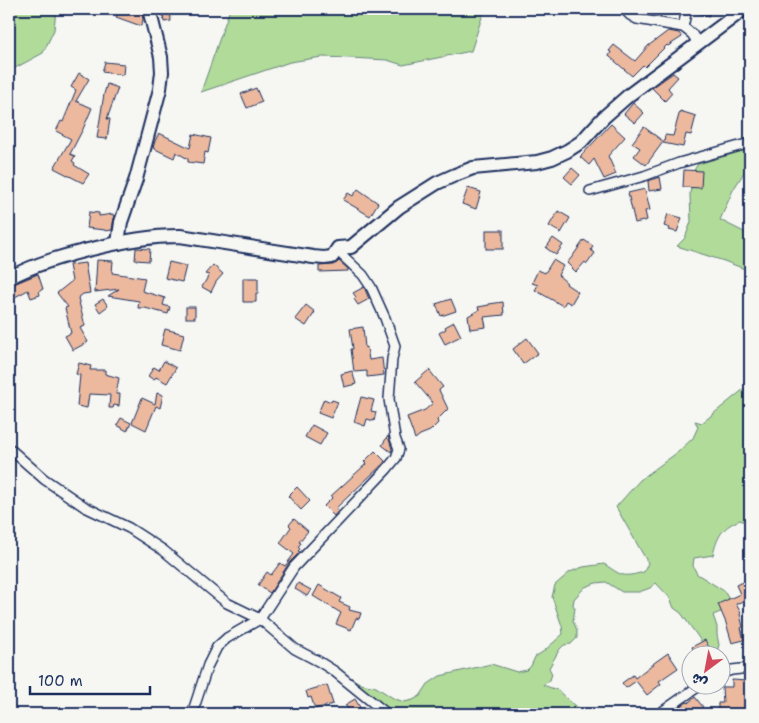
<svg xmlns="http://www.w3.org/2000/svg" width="759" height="723" font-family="'Shantell Sans','Playpen Sans Arabic',sans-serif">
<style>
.green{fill:#b1db99;stroke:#66857c}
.building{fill:#ecb99e;stroke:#1b2f5e}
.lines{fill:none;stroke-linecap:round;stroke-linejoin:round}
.street-casing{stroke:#1b2f5e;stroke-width:12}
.secondary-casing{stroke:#1b2f5e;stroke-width:16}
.street{stroke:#f6f6f2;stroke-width:9}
.secondary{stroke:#f6f6f2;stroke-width:12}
</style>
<rect width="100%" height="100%" fill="#f6f6f2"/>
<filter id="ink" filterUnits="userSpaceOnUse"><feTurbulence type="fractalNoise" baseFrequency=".02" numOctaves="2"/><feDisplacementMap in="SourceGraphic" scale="10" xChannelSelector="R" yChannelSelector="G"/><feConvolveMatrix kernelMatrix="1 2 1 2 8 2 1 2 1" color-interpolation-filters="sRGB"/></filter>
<g filter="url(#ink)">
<!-- green -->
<g class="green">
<polygon points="15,9 56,9 54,30 43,53 17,67 9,70 9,34 15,12"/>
<polygon points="230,9 484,9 484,11 471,51 403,65 387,60 350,58 322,57 290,62 201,92"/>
<polygon points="750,149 750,163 733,190 720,220 750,235 750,271 724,261 677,246 685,238 691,222 690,194 694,170 698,164"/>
<path d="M750,384V524L740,520C722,527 717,537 713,555L694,558L693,566L697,574L724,591L734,608L743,633L728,609L713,615L717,627V635L719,645L716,655H711L681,613L674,608L670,598L656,583L650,588L639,592H622L606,582L596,583L585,587L574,599L573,605L575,608L573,621L577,630V638L571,644L564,645L559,650L549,668L552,674L550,680L543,685L557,690L584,714H392L342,672L361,684L376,687L393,698L404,702L413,700L420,696L428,684L440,676L491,664L517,672L527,670L531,666L535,657L544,651L563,634L562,626L552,597L555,585L570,572L583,567L604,564C623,576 621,578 644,572L648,563L616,507L640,480L678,452L693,438L698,427L695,421L702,423Z"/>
</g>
<!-- building -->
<g class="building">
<polygon points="119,9 130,9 142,13 143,20 141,26 116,17"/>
<polygon points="162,9 170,9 171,21 164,22"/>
<polygon points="693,9 710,9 709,16 693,12"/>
<polygon points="668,31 679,33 682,37 668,46 667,45 645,67 643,65 632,76 609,56 611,52 609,51 614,45 635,61 648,46"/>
<polygon points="105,62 124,64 123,75 102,72"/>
<polygon points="79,73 89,79 76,101 92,108 83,129 70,154 75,156 72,161 75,163 74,165 89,174 83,183 54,168 71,139 56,131 61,121 63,122 65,117 76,90 71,87"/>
<polygon points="673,73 678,77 668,88 672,93 665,101 652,88"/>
<polygon points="107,84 118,88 107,119 110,119 107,139 97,138 104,94"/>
<polygon points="256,88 262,102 247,108 241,94"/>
<polygon points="633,103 644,113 635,123 624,114"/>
<polygon points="680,111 696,116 691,135 686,134 683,147 663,143 663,142 646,165 634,156 640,148 632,143 644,127 664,142 665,135 673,136"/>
<polygon points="611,124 625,137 608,156 616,174 604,179 594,159 589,165 580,157"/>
<polygon points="159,133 190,148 193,134 211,138 208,153 205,152 203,164 188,162 188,159 176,152 174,158 153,148 155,141"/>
<polygon points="572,168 580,175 572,184 564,177"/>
<polygon points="684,170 702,171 701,188 683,187"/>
<polygon points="660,177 662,189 649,191 648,181"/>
<polygon points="468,188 481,192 476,209 462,204"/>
<polygon points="358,189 378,203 370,216 343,200 348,193 353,196"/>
<polygon points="645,189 650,210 645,211 647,220 635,223 628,193"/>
<polygon points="558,211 570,218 561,233 549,226"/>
<polygon points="89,212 99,213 99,216 113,214 114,218 112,230 105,231 105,230 87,228"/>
<polygon points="668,214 682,218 677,232 669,230 670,228 664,226"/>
<rect x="486" y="230" width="17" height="19"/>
<polygon points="553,238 563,245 556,255 546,248"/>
<polygon points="584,240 593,246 591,250 595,253 587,264 585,262 576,272 567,263 572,257"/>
<polygon points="136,248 150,249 149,261 135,260"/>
<polygon points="97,260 113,261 112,273 145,278 142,291 165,298 163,305 170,307 168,314 145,308 138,308 139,301 108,296 119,289 95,292"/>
<polygon points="553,260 563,266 558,275 567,283 566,284 578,292 571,304 566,301 563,306 535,290 538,285 532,283 538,270 545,273"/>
<polygon points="339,261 348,269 348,271 319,272 319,266 333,265"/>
<polygon points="169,262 186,266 182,282 165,278"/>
<polygon points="85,263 90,293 83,294 78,298 85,326 80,328 88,342 73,350 65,336 71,333 65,308 68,307 57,293 72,281 69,265"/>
<polygon points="213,265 223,274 216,282 211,292 202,287 209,275 205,274"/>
<polygon points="38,274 43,289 39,291 40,295 31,298 28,290 15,297 9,286"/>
<polygon points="243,278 258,278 258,293 256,293 256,302 243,302"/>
<polygon points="364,287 369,299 358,305 354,299 356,297 353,293"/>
<polygon points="103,299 108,306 100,312 95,304"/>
<polygon points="451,299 456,311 441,316 436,304"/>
<polygon points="503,302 504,315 484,317 486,327 470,329 468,316 479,310 478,307 489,305 489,304"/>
<polygon points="306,305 315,312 306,326 295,319"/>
<rect x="186" y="307" width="9" height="11"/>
<polygon points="454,322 461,336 445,344 439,333 446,329 445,327"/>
<polygon points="363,327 365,348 367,347 369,360 382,358 384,375 367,377 367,371 354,372 351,349 353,349 350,329"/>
<polygon points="165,329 184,334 180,350 161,345"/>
<polygon points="527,338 538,353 523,364 513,349"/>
<polygon points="164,361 176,368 167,383 156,377 154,380 148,376 154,367 159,370"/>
<polygon points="79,363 91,366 90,370 105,370 105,374 119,378 116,394 120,394 119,406 114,405 113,408 109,408 110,395 89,394 87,408 77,406 80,375 76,374"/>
<polygon points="429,370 443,387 439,390 448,409 437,420 438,423 430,431 420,435 415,439 407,417 425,410 433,403 415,382"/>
<polygon points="352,371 356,384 344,387 341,374"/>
<polygon points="157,393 163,395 160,408 156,406 146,430 132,423 142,398 155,404"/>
<polygon points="361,397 374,400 371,411 376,412 374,421 367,419 365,426 354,422"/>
<polygon points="324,399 331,402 332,400 338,402 331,418 318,413"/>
<polygon points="121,418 131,423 127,431 117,425"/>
<polygon points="312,425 327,433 320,445 305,437"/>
<polygon points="388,436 392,449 391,452 382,445"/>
<polygon points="375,451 385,461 384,463 336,508 338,511 334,516 324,506 332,498 331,496 366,464 364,462"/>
<polygon points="297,487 310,501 301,510 288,496"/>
<polygon points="294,519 308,531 299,542 301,543 298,547 300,549 298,551 300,552 289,563 270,593 258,585 267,572 271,575 280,563 285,566 294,554 280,543 291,527 289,525"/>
<polygon points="750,579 750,598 736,604 741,613 740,614 743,627 741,628 744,640 732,643 726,623 718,604 740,594 736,585"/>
<polygon points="298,583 311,590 307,596 295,589"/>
<polygon points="319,585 341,598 339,602 350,607 349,610 361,613 359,619 356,618 351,630 336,624 341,613 313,596"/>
<polygon points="705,640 711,651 703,656 696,656 692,647"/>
<polygon points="668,653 678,668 659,681 661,684 647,695 636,681 626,688 622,683 633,675 635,678 654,663"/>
<polygon points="732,680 747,681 747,704 750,704 750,714 732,714 732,711 718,712 718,703 723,703 722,687 732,687"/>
<polygon points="327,685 333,704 315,709 311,697 308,698 306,691"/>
<polygon points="695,697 703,707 701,709 693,714 670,714 687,702 688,703"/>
<polygon points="355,699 361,709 352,714 345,705"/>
</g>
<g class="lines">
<!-- street casing -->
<g class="street-casing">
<g id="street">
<polyline points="624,9 630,15 637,19 683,27 692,34 698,43"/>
<polyline points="683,27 687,9"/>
<polyline points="590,191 644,176 679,163 750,143"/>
<polyline points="9,448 44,479 85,507 129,528 163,550 227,603 260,619 295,649 318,661 334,671 387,714"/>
<polyline points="722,673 732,670 750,668"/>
<polyline points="192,714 208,665 217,647 227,638 260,619 294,567 387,469 396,458 399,449 395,438 389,399 392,359 395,346 385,318 371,287 363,275 342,255 338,248"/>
<polyline points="659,714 699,686"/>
</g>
</g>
<!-- secondary casing -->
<g class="secondary-casing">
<g id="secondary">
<polyline points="118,243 121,222 136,179 160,89 162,72 161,57 149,9"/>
<path d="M9,278C37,263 66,255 96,248C125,241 150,236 180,236L313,257L324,258L332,257L338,248L351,247L399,207L437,183L455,175L473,168L537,162L552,158L567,151L581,142L604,117L629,95L744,9"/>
</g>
</g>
<!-- street -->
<use href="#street" class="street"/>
<!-- secondary -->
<use href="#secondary" class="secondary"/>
</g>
</g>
<!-- margin -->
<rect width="759" height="723" fill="none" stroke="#f6f6f2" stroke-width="30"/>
<rect x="15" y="15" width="729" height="693" fill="none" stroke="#1b2f5e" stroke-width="2" filter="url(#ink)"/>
<!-- north arrow -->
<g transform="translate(706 670) rotate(212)"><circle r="24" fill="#f6f6f2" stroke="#9ea6b7"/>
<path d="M0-4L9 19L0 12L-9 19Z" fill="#d1495b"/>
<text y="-8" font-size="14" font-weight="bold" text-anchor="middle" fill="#1b2f5e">ش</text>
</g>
<!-- scale -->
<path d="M30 686v8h120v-8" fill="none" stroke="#1b2f5e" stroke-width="2.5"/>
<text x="38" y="686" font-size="15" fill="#1b2f5e" stroke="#f6f6f2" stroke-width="4" paint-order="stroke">100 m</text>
</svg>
